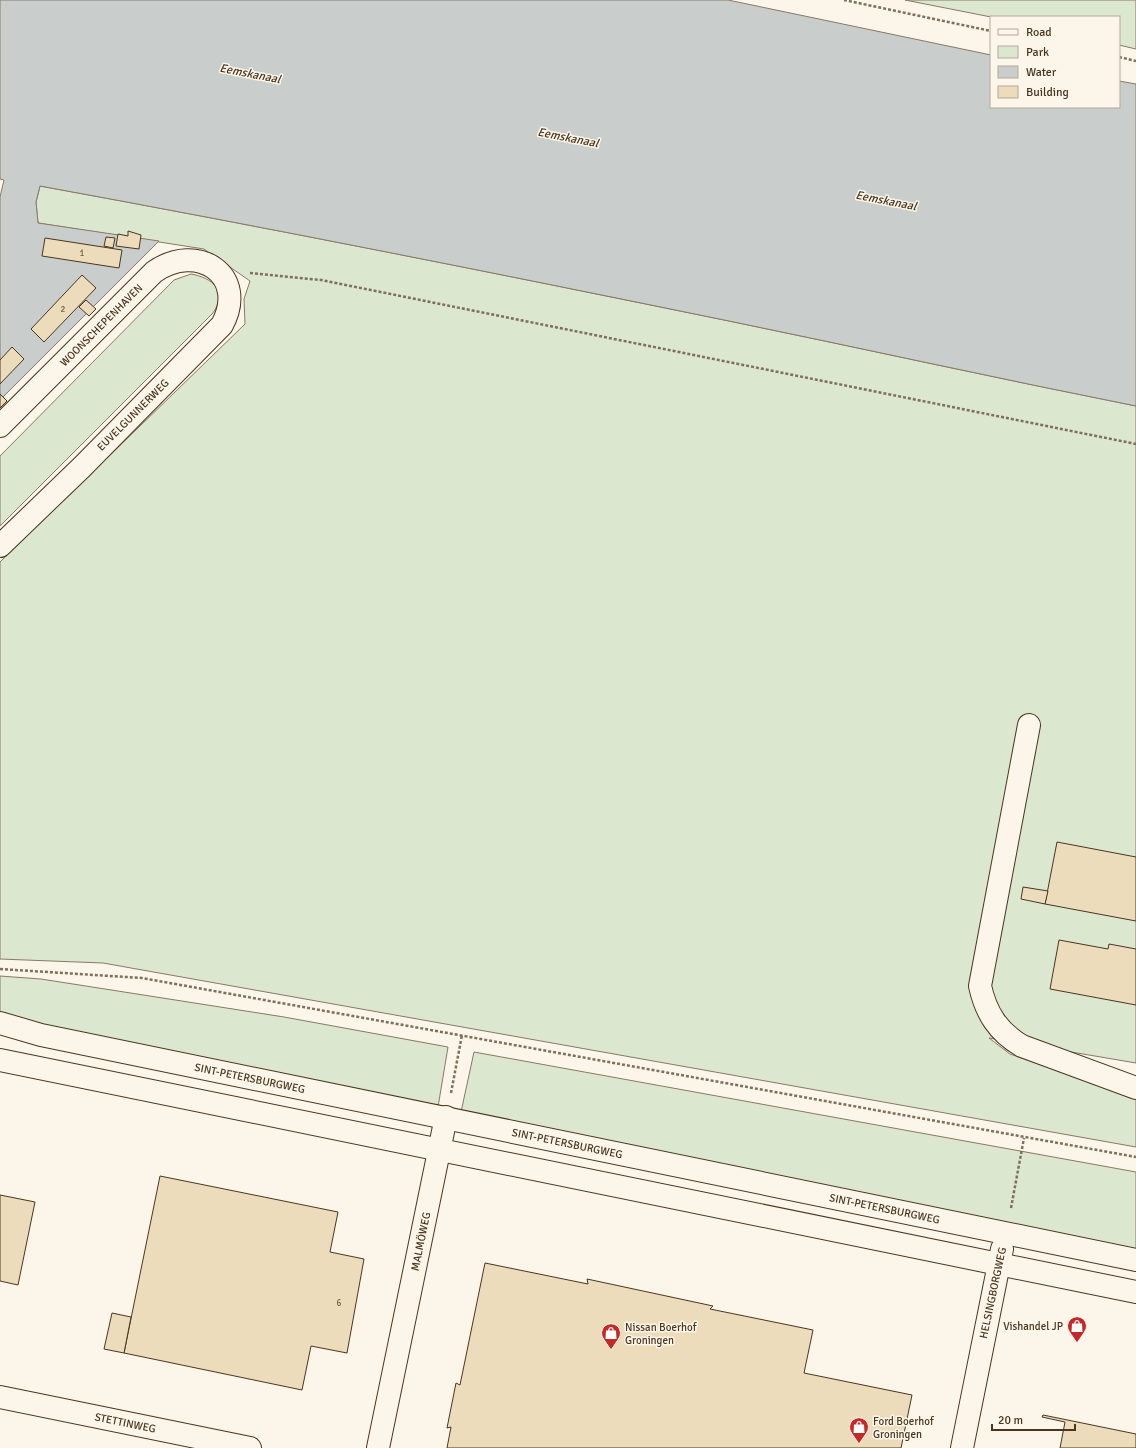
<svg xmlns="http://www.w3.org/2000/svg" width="1136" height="1448" font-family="Signika,sans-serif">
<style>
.green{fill:#dce7d0;stroke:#887966}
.water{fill:#c9cecd;stroke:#887966}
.building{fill:#ecdcbc;stroke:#4a3520}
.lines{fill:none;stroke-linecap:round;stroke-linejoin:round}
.minor-casing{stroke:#4a3520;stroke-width:24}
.path{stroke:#7f6f5c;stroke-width:2.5;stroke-dasharray:3 2;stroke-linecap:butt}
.minor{stroke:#fbf6e9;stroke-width:22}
.labels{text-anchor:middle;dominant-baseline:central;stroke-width:3;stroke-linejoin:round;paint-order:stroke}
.number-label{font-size:9px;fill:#725f47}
.street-label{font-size:11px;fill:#4a3520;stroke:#fbf6e9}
.poi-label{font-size:11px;fill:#4a3520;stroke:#fbf6e9;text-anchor:start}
.water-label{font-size:12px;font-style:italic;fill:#4a3520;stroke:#fbf6e9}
</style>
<rect width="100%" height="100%" fill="#fbf6e9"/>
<!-- green -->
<g class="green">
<polygon points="905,0 1136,0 1136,49 1119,45 1119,17 991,17"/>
<path d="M40,186C270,228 500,274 729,321C865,349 1000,379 1136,406V1063L989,1038L1010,1054L1136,1098V1147L103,963L0,959V562L245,324L244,299L250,281L204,249L38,223L36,202Z"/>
<path d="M191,274C213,278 228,291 213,313L0,526V456L174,280Z"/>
<polygon points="0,976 41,979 284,1017 448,1047 438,1107 45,1026 0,1013"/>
<polygon points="474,1052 1136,1172 1136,1251 461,1112"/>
</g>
<!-- water -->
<path class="water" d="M0,0H728L991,55V107H1119V81L1136,84V406C1000,379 865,349 729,321C500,274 270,228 40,186L36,202L38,223L159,241L0,400V197L4,180L0,179Z"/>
<!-- building -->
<g class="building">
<polygon points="128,231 141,235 139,249 116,246 118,234 128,236"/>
<polygon points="106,237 115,238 113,248 104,246"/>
<polygon points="45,238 122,250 119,268 42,256"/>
<polygon points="82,275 96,288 44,342 31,329"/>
<polygon points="86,300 96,309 89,316 79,307"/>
<polygon points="12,347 24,359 0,384 0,360"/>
<polygon points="0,394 7,401 0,408"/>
<polygon points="1057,842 1136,857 1136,921 1045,904"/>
<polygon points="1023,887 1048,891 1045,904 1021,899"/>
<polygon points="1059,940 1108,949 1109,944 1136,949 1136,1005 1050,989"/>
<polygon points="160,1176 338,1212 330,1252 364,1259 347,1353 311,1346 302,1390 124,1353"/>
<polygon points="0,1195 35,1202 18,1285 0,1281"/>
<polygon points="485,1263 588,1284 587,1279 713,1306 710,1309 813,1330 804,1373 912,1395 901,1448 447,1448 451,1427 447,1428 456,1383 460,1385"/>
<polygon points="112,1313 131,1317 124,1353 104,1349"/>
<polygon points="1043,1415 1136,1434 1136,1448 1060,1448 1065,1422 1042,1417"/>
</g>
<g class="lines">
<!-- minor casing -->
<g class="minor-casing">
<g id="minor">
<path id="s1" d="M0,426L154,272C197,241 249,275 222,325L82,467L0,546"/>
<path d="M1029,725L980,986C986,1013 998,1032 1022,1046L1136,1088"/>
<path id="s2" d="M0,1023L41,1035L1136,1260"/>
<polyline points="0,1060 1136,1292"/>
<path id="s3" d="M0,1397L250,1448"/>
<path id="s4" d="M378,1448L446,1117"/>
<polyline points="962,1448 1002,1249"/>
</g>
</g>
<!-- path -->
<g class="path">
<polyline points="844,0 991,31"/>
<polyline points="1119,57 1136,61"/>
<polyline points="250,273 321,280 1136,444"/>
<polyline points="0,969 142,978 1136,1157"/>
<polyline points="451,1093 462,1035"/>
<polyline points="1011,1208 1024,1138"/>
</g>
<!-- minor -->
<use href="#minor" class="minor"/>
</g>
<!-- icons -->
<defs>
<g id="shop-pin" transform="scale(1)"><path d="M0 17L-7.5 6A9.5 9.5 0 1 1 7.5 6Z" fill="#c62828" stroke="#fbf6e9"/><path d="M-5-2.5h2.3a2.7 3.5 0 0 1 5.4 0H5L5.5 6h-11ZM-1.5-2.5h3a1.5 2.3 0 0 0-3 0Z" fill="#fff"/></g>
</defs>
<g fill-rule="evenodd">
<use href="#shop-pin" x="1077" y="1326"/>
<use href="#shop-pin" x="611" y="1333"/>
<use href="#shop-pin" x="859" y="1427"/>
</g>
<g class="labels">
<!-- number labels -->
<g class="number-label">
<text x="82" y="253">1</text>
<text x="63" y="309">2</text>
<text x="339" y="1303">6</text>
</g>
<!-- street labels -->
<g class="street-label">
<text stroke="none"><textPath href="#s1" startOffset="143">WOONSCHEPENHAVEN</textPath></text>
<text transform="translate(133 415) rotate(-45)">EUVELGUNNERWEG</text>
<text stroke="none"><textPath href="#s2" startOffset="256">SINT-PETERSBURGWEG</textPath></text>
<text stroke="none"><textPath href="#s2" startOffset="580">SINT-PETERSBURGWEG</textPath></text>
<text stroke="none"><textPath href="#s2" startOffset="904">SINT-PETERSBURGWEG</textPath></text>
<text stroke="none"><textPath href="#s4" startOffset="211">MALMÖWEG</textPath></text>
<text transform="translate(993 1293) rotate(-78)">HELSINGBORGWEG</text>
<text stroke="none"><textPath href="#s3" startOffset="128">STETTINWEG</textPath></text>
</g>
<!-- poi labels -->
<g class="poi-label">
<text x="1063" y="1326" text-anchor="end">Vishandel JP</text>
<text x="625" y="1327">Nissan Boerhof<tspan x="625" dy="13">Groningen</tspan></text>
<text x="873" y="1421">Ford Boerhof<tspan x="873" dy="13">Groningen</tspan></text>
</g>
<!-- water labels -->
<g class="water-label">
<text transform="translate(250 74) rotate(11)">Eemskanaal</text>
<text transform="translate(568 138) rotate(11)">Eemskanaal</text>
<text transform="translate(886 201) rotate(11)">Eemskanaal</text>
</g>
</g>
<!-- legend -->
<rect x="990" y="16" width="130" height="92" fill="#fbf6e9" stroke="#b4a999"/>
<rect x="998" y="29" width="20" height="6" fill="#fbf6e9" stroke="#b4a999"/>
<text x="1026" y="36" font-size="12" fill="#4a3520">Road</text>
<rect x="998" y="46" width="20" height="12" fill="#dce7d0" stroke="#b4a999"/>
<text x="1026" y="56" font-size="12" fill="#4a3520">Park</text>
<rect x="998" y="66" width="20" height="12" fill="#c9cecd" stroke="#b4a999"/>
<text x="1026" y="76" font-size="12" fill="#4a3520">Water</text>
<rect x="998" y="86" width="20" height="12" fill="#ecdcbc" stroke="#b4a999"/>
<text x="1026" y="96" font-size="12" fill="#4a3520">Building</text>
<!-- scale -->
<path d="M992 1424v6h83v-6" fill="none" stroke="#4a3520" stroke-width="2"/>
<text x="998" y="1424" font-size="12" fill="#4a3520" stroke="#fbf6e9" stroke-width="3" paint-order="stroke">20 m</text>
</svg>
